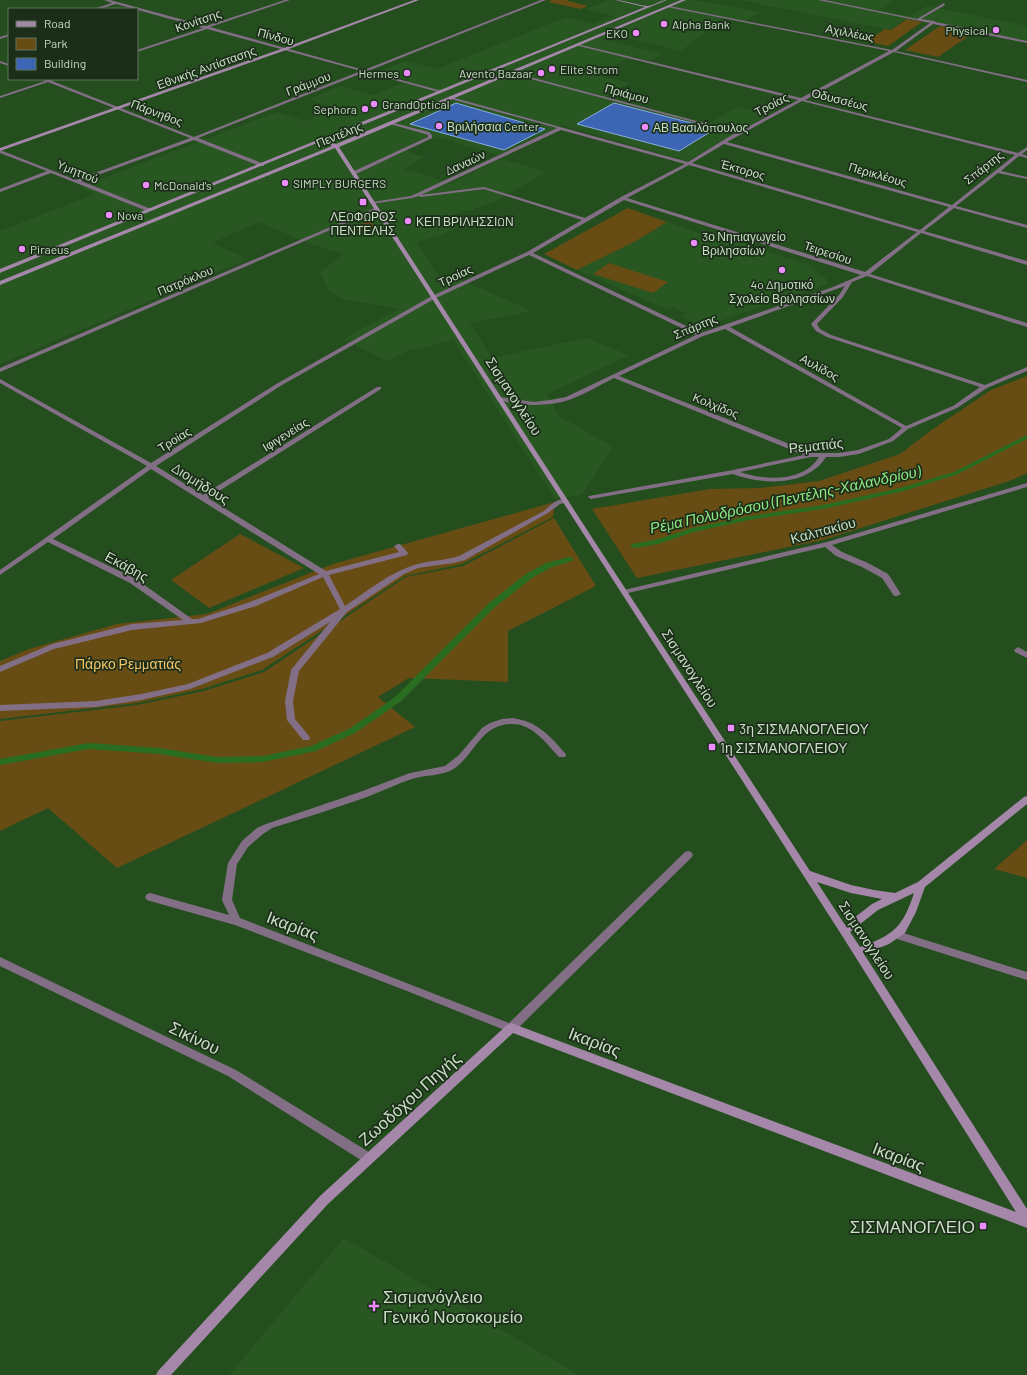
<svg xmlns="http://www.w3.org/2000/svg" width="1027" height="1375" font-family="Barlow,sans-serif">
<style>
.built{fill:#285722}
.green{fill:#674c14}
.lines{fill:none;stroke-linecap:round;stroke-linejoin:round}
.stream{fill:#296d20;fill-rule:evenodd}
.building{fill:#3c66b3;stroke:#8cace3}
.street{fill:#826f85;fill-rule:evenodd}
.secondary{fill:#a487a9;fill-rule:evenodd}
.poi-dot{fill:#eb8dfc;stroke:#1c2e1a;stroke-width:1.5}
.labels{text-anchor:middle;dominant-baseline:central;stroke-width:3.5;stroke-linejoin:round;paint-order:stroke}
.far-street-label{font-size:12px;fill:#c8dfc4;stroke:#1c2e1a}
.far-poi-label{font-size:12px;fill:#c8dfc4;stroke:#1c2e1a;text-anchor:start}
.street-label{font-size:14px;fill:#c8dfc4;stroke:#1c2e1a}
.park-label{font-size:14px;fill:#f9c565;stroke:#1c2e1a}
.poi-label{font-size:14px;fill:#c8dfc4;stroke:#1c2e1a;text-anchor:start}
.water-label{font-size:15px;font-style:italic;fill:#90e984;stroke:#1c2e1a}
.near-street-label{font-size:17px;fill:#c8dfc4;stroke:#1c2e1a}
.near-poi-label{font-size:17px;fill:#c8dfc4;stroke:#1c2e1a;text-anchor:end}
</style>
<rect width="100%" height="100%" fill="#254e1f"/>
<!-- built -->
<g class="built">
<polygon points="609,0 694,0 760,12 745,21 724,17 681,51 612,34 601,39 663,54 650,61 632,56 596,75 630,83 606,97 709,123 737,107 767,115 687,161 562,125 499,155 437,137 406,151 425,157 404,169 450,183 502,159 547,172 494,202 442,219 458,228 441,235 417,242 438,275 459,279 532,311 470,323 492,358 586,338 629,355 547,394 559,416 613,447 582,495 555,499 453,340 408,351 387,361 343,339 399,309 342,299 329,290 320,272 344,254 313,245 259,222 212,243 248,259 0,364 0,231 95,194 80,187 278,112 305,121 336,108 309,99 341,86 373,95 410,80 379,71 406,61 437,69 566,17 594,24 613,16 586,9"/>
<polygon points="740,0 894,0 878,10 910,16 927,6 1027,26 1027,43 907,18 890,30"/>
<polygon points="667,222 702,234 710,233 813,266 818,274 825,277 828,284 705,326 699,325 681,316 687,313 672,307 666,309 577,270 636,241"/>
<polygon points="344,1238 579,1375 229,1375"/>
</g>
<!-- green -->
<g class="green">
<polygon points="552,0 568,0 568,1 588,6 581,9 548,2"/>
<polygon points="907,19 922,22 888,46 854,39 858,37 870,39 885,29 891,30"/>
<polygon points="940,26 973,33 938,57 905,50"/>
<polygon points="628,208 667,222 636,241 577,270 544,254"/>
<polygon points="370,220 376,230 343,232"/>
<polygon points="609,263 668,282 653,293 593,274"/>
<polygon points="1027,376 1027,473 1012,480 823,540 637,578 592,509 710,489 760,488 819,481 900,454 933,429 991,390"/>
<polygon points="555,502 553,517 462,564 405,576 262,670 202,689 137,703 0,719 0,661 29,649 117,624 207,614 333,564"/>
<polygon points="554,518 596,586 508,631 508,682 409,678 378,697 415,727 117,868 48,808 0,831 0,721 137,705 204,691 264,672 406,577 463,566"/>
<polygon points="240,534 304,568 209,608 171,580"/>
<polygon points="1027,840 1027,878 994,869"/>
</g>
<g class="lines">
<!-- stream -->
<g class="stream">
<polygon points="1027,435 1027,439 958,474 904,491 823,509 749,520 694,532 658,544 634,548 630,546 632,544 655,540 692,528 749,516 823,505 900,488 954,472"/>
<polygon points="569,557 572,557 573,559 572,561 552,567 532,578 495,607 400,702 355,733 316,751 263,762 217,763 159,754 89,749 0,765 0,759 89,743 159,748 217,757 263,756 311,746 349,729 394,698 489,603 526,574 546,563"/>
</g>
</g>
<!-- building -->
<g class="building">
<polygon points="456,103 545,129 504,150 410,124"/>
<polygon points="614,103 715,129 679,151 577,124"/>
</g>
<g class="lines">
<!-- street -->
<g class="street">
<polygon points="104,0 110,0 206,26 285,0 290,0 210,27 364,70 541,0 546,0 368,71 442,91 442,93 365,72 198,138 264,164 264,166 260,166 194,140 81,181 151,209 151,211 147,211 51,173 0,192 0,189 47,171 0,153 0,150 76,180 190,138 48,82 0,98 0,96 45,81 42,79 52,79 52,81 194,137 361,71 207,29 137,52 137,50 203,28 116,4 99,9 93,9 112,3"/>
<path d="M818,0H825L917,19L944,3L945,5L921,19L934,21L936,22L1027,41V43L933,24L896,51L1027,80V82L894,52L805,100L1018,153L1027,147V150L1022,154L1027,156V158L1019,156L1001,171L1027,177V179L998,173L956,206L1027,225V228L954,208L924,231L1027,261V265L921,233L870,274L1027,323V327L867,276L852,282L843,297L817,324L820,329L831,335L985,385L1027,367V371L987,388L957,408L908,429L893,441L859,454L839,457H826C807,487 763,485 733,474L591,499L588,497L589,496L733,470L804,455L614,378C600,385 585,394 569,400C546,407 521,406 498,400V398L500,397L534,402L550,400L566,397L696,335L529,255L436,298L282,385L156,466L203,495L377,387H381V389L208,498L326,571L399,552L394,546L398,544H400L408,553L407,555L329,575L345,606C367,591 389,573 414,565C429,560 445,561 459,556L544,511C550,505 560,495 569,501L568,502L560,504L548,513L465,560L453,563L418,568L404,574L347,612L299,671L293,701L295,719L309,736L310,738L309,740H303L287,720L285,701L291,670L330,622L273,657L190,689L141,700L96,707L0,711V705L96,701L141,694L188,684L267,653L340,609L323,577L256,606L201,623L132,630L54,649L0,672V666L52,644L132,624L183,620L130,583L48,542L0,575V570L147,466L0,383V379L151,463L278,383L432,296L527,252L582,220L484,189L421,197L419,196L412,198L371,204V203L373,202L411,196L557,128L451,99V97L688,162L735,133L508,73L511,72L738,132L798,100L575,45L577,44L801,98L889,51L667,7L669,6L892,50L930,23ZM802,101L1015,155L952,205L727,142ZM561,130L685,164L621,197L585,218L484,187L421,195ZM724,144L949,207L920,230L692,163ZM689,165L917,232L865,272L627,198ZM624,200L861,275L833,287L701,333L533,253ZM845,286L839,295L811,324L816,331L827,337L980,387L953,406L906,426L730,327ZM725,329L902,428L889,439L858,450L839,453H812L619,376L703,336ZM811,457H819C804,482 765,481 740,472ZM151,469L319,574L250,602L198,619H192L136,579L53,539Z"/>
<polygon points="9,34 9,36 0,39 0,37"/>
<polygon points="0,61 9,64 9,66 0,63"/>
<polygon points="390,122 429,132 432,135 432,138 356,174 352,174 352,172 428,137 428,135 425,134 390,124"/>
<polygon points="375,208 379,209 0,372 0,368"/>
<polygon points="1027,483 1027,487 832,545 842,552 868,563 888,574 901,594 897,596 894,596 882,578 862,567 836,556 825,547 624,594 620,592 624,590 827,542"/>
<polygon points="1018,647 1027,652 1027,658 1015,652 1014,650"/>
<path d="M512,718C537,721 549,735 565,753L566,755L565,757H559C546,743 532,723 511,724C478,725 475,758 450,771C438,776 424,775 412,779C397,784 382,791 367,797C336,808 304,818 272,828L263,834L248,847L237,864L232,900L240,918L509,1023L685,852L688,851L691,852L693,855L691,858L515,1031L511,1033L507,1031L407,991L235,925L150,901L147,900L145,897L147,894L150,893L229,915L222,900L228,863L242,841L257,828L266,824L360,792L410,773L445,766L459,755L482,728L490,723L502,719Z"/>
<polygon points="897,931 1027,972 1027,980 894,938 892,935 894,932"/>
<polygon points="0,957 236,1070 372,1154 374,1158 372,1162 368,1163 364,1162 228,1076 0,966"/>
</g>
<!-- secondary -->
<g class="secondary">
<polygon points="414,0 419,0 286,50 0,151 0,148 284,48"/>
<path d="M615,0C625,0 640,6 648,6C655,5 660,0 667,0L326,140L336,144L681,0H686L339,147L602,553L810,871L851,885L874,890L895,893L918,882L1024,797L1027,796V804L925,887L916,912L905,933L889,944L864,954L1027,1209V1228L513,1033L328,1204L171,1375H156L158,1371L320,1196L507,1025L511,1023L1016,1212L841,934L335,148L0,285V281L332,146L322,141L2,272L0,273V269L645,7ZM817,882L851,893L882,899L872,904L845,925ZM914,893C903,927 894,935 860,947L850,932L878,910Z"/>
</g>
</g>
<!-- markers -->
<g class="poi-dot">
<circle cx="664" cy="24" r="4"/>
<circle cx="996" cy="30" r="4"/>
<circle cx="636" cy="33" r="4"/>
<circle cx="552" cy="69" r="4"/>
<circle cx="407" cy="73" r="4"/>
<circle cx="541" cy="73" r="4"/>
<circle cx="374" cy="104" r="4"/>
<circle cx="365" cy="109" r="4"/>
<circle cx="439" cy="126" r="4"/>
<circle cx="645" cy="127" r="4"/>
<circle cx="285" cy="183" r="4"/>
<circle cx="146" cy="185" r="4"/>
<rect x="359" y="198" width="8" height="8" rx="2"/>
<circle cx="109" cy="215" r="4"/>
<circle cx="408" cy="221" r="4"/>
<circle cx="694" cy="243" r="4"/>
<circle cx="22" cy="249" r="4"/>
<circle cx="782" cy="270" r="4"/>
<rect x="727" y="724" width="8" height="8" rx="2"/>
<rect x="708" y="743" width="8" height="8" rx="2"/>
<rect x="979" y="1222" width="8" height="8" rx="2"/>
<path d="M372 1300h4v4h4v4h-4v4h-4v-4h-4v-4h4z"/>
</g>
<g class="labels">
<!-- far-street labels -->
<g class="far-street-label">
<text transform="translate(198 20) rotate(-19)">Κονίτσης</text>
<text transform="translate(850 32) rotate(11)">Αχιλλέως</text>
<text transform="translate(276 36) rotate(15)">Πίνδου</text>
<text transform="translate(206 67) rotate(-20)">Εθνικής Αντίστασης</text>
<text transform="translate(308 83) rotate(-21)">Γράμμου</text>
<text transform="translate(627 93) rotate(15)">Πριάμου</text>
<text transform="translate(840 99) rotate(14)">Οδυσσέως</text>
<text transform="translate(771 104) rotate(-27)">Τροίας</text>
<text transform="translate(157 112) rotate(21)">Πάρνηθος</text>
<text transform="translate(339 134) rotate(-22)">Πεντέλης</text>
<text transform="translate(465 162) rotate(-25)">Δαναών</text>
<text transform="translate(983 167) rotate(-38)">Σπάρτης</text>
<text transform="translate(743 169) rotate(16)">Έκτορος</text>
<text transform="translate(78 171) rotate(22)">Υμηττού</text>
<text transform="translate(878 174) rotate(16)">Περικλέους</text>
<text transform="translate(828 252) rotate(18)">Τειρεσίου</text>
<text transform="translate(455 275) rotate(-25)">Τροίας</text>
<text transform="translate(185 280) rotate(-23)">Πατρόκλου</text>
<text transform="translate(695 326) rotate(-23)">Σπάρτης</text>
<text transform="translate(820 367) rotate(29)">Αυλίδος</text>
<text transform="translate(716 405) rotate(22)">Κολχίδος</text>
<text transform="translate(285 434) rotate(-32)">Ιφιγενείας</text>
<text transform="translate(174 439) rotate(-32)">Τροίας</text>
</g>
<!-- far-poi labels -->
<g class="far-poi-label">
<text x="672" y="24">Alpha Bank</text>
<text x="988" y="30" text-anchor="end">Physical</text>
<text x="628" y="33" text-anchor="end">EKO</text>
<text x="560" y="69">Elite Strom</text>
<text x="399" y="73" text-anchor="end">Hermes</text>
<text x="533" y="73" text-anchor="end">Avento Bazaar</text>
<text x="382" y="104">GrandOptical</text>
<text x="357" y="109" text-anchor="end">Sephora</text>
<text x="447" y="126">Βριλήσσια Center</text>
<text x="653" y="127">ΑΒ Βασιλόπουλος</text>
<text x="293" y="183">SIMPLY BURGERS</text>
<text x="154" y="185">McDonald's</text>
<text x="117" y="215">Nova</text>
<text x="363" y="216" text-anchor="middle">ΛΕΩΦΩΡΟΣ<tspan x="363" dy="14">ΠΕΝΤΕΛΗΣ</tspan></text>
<text x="416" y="221">ΚΕΠ ΒΡΙΛΗΣΣΙΩΝ</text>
<text x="702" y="236">3ο Νηπιαγωγείο<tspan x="702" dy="14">Βριλησσίων</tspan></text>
<text x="30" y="249">Piraeus</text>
<text x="782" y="284" text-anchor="middle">4o Δημοτικό<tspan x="782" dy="14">Σχολείο Βριλησσίων</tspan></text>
</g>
<!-- street labels -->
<g class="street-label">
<text transform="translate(514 396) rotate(57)">Σισμανογλείου</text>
<text transform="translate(816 445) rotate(-6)">Ρεματιάς</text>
<text transform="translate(201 483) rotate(32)">Διομήδους</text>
<text transform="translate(823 530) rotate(-15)">Καλπακίου</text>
<text transform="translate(127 566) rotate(29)">Εκάβης</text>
<text transform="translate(690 668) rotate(57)">Σισμανογλείου</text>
<text transform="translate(867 940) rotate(57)">Σισμανογλείου</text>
</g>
<!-- park labels -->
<g class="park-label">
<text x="128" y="663">Πάρκο Ρεμματιάς</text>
</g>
<!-- poi labels -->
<g class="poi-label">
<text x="739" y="728">3η ΣΙΣΜΑΝΟΓΛΕΙΟΥ</text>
<text x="720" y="747">1η ΣΙΣΜΑΝΟΓΛΕΙΟΥ</text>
</g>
<!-- water labels -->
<g class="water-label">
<text transform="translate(785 499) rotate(-12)">Ρέμα Πολυδρόσου (Πεντέλης-Χαλανδρίου)</text>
</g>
<!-- near-street labels -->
<g class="near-street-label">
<text transform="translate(293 925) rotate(21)">Ικαρίας</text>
<text transform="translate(195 1037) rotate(26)">Σικίνου</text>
<text transform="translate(595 1041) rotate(21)">Ικαρίας</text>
<text transform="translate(409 1098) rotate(-42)">Ζωοδόχου Πηγής</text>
<text transform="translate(899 1156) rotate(21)">Ικαρίας</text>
</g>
<!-- near-poi labels -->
<g class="near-poi-label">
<text x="975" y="1226">ΣΙΣΜΑΝΟΓΛΕΙΟ</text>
<text x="383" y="1296" text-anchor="start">Σισμανόγλειο<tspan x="383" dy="20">Γενικό Νοσοκομείο</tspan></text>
</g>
</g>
<!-- legend -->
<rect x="8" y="8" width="130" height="72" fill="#1c2e1a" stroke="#61755e"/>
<rect x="16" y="21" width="20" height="6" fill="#a487a9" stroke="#61755e"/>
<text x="44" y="28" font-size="12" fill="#c8dfc4">Road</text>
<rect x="16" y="38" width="20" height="12" fill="#674c14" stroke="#61755e"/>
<text x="44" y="48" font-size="12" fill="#c8dfc4">Park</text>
<rect x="16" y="58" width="20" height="12" fill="#3c66b3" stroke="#61755e"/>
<text x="44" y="68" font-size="12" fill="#c8dfc4">Building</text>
</svg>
